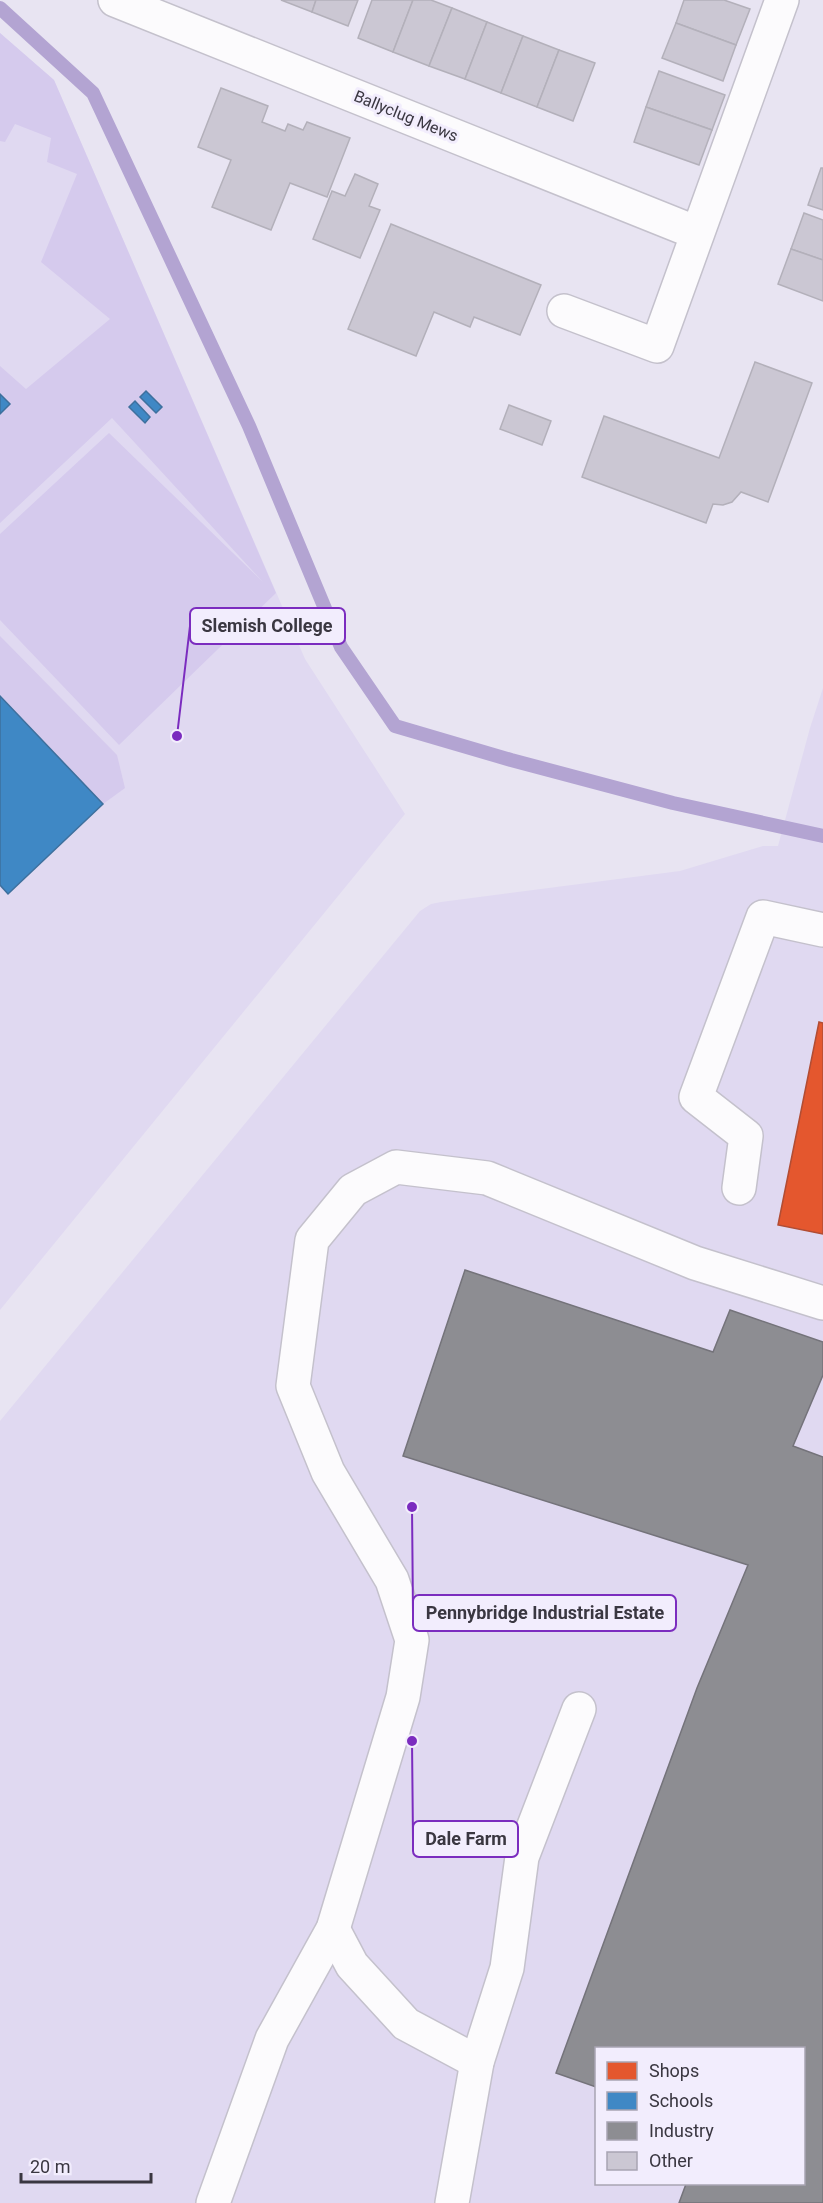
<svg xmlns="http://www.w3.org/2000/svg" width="823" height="2203" font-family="Roboto,sans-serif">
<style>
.built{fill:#e0d9f1;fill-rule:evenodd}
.green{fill:#d5caed}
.shops{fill:#e4572e;stroke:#b14d34;stroke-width:1.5}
.schools{fill:#3f88c5;stroke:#3e709d;stroke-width:1.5}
.industry{fill:#8d8d92;stroke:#74737a;stroke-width:1.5}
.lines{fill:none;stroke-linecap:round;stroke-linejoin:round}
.stream{stroke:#b3a4d2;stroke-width:14}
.building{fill:#cbc7d3;stroke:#b3b0ba;stroke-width:1.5}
.minor-casing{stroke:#c4c1cc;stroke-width:36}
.minor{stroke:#fcfbfd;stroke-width:33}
.labels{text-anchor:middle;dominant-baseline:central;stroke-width:6;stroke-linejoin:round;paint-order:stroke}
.street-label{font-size:16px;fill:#3a3741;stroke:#f2edfd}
.leader{fill:none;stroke:#7b2cbf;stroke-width:2}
.callout-dot{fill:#7b2cbf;stroke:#f2edfd;stroke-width:2}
.callout{fill:#f2edfd;stroke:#7b2cbf;stroke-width:2}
.callout-label{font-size:18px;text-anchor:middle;font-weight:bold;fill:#3a3741}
</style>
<rect width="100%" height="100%" fill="#e8e4f2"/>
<!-- built -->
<g class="built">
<polygon points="0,33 54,80 305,659 405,814 0,1310"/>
<path d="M823,688V2203H0V1421L420,911L431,904L441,902L680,871L763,846H778L810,728ZM596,2048H804V2184H596Z"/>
</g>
<!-- green -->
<g class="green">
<polygon points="0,33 54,80 276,593 119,745 0,620 0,534 109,433 263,582 112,418 0,523 0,414 10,404 0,394 0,366 26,389 110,319 41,262 77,174 47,162 51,138 15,124 5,142 0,141"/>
<polygon points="0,636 117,755 125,788 103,804 0,700"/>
</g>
<!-- shops -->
<polygon class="shops" points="819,1022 823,1023 823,1234 778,1225"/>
<!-- schools -->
<g class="schools">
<polygon points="146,391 162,407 156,413 140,397"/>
<polygon points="0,394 10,404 0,414"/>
<polygon points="135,401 150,417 145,423 129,407"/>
<polygon points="0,696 103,804 8,894 0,885"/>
</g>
<!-- industry -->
<polygon class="industry" points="465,1270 713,1352 730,1310 823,1342 823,1375 793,1446 823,1457 823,2203 679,2203 686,2184 804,2184 804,2048 596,2048 596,2087 556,2073 697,1688 748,1565 403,1456"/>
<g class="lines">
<!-- stream -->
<polyline class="stream" points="0,8 93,93 249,426 341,647 395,726 511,760 673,803 823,836"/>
</g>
<!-- building -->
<g class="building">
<polygon points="281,0 316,0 312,12"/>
<polygon points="316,0 358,0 348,26 312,12"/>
<polygon points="372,0 413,0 393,52 358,38"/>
<polygon points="413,0 431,0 452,8 429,66 393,52"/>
<polygon points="684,0 724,0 750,9 736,45 676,23"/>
<polygon points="452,8 487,22 465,79 429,66"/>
<polygon points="487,22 523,36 501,93 465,79"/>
<polygon points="676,23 736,45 723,81 662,58"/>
<polygon points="523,36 559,50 537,107 501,93"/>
<polygon points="559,50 595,63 573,121 537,107"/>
<polygon points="659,71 725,95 712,130 646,107"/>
<polygon points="221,88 268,106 262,122 285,131 288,124 303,130 307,122 350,138 327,197 290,183 271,230 212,207 231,160 198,147"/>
<polygon points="646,107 712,130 699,165 634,142"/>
<polygon points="821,168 823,168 823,210 808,205"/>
<polygon points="355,174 378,184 369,206 380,210 360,258 313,239 332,191 345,196"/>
<polygon points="804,213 823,220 823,260 791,249"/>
<polygon points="391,224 541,285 520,335 474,317 470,327 434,312 416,356 348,329"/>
<polygon points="791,249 823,260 823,301 778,284"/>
<polygon points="755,362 812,383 768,502 741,492 732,502 723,505 713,504 706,523 582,477 604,416 719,458"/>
<polygon points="509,405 551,421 542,445 500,429"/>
</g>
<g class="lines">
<!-- minor casing -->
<g class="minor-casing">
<g id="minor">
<polyline points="115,0 697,233"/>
<polyline points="564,311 657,346 782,0"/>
<polyline points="739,1188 746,1136 696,1097 763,917 823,930"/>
<polyline points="333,1929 352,1965 406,2024 477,2062"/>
<polyline points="213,2203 272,2039 333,1929 403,1697 412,1640 392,1580 328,1472 293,1386 312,1240 353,1190 396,1167 487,1178 695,1263 823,1303"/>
<polyline points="452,2203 477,2062 507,1968 522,1857 579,1709"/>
</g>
</g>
<!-- minor -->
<use href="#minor" class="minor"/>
</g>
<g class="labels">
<!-- street labels -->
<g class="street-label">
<text transform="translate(406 116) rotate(22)">Ballyclug Mews</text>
</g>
</g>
<!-- callouts -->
<path class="leader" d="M177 736L190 626M412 1507L413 1613M412 1741L413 1839"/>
<g class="callout-dot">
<circle cx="177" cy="736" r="6"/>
<circle cx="412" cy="1507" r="6"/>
<circle cx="412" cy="1741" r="6"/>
</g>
<g class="callout">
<rect x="190" y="608" width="155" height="36" rx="6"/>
<rect x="413" y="1595" width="263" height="36" rx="6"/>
<rect x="413" y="1821" width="105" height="36" rx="6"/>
</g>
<g class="callout-label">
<text x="267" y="632">Slemish College</text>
<text x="545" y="1619">Pennybridge Industrial Estate</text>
<text x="466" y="1845">Dale Farm</text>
</g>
<!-- legend -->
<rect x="595" y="2047" width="210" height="138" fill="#f2edfd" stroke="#a8a4b2" stroke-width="1.5"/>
<rect x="607" y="2062" width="30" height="18" fill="#e4572e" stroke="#a8a4b2" stroke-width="1.5"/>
<text x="649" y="2077" font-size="18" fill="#3a3741">Shops</text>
<rect x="607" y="2092" width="30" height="18" fill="#3f88c5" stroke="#a8a4b2" stroke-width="1.5"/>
<text x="649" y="2107" font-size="18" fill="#3a3741">Schools</text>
<rect x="607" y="2122" width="30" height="18" fill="#8d8d92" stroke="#a8a4b2" stroke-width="1.5"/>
<text x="649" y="2137" font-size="18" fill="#3a3741">Industry</text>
<rect x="607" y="2152" width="30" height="18" fill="#cbc7d3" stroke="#a8a4b2" stroke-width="1.5"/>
<text x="649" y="2167" font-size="18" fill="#3a3741">Other</text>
<!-- scale -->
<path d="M21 2173v9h130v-9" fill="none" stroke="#3a3741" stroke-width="3"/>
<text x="30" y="2173" font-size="18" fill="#3a3741" stroke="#f2edfd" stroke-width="4.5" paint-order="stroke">20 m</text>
</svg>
